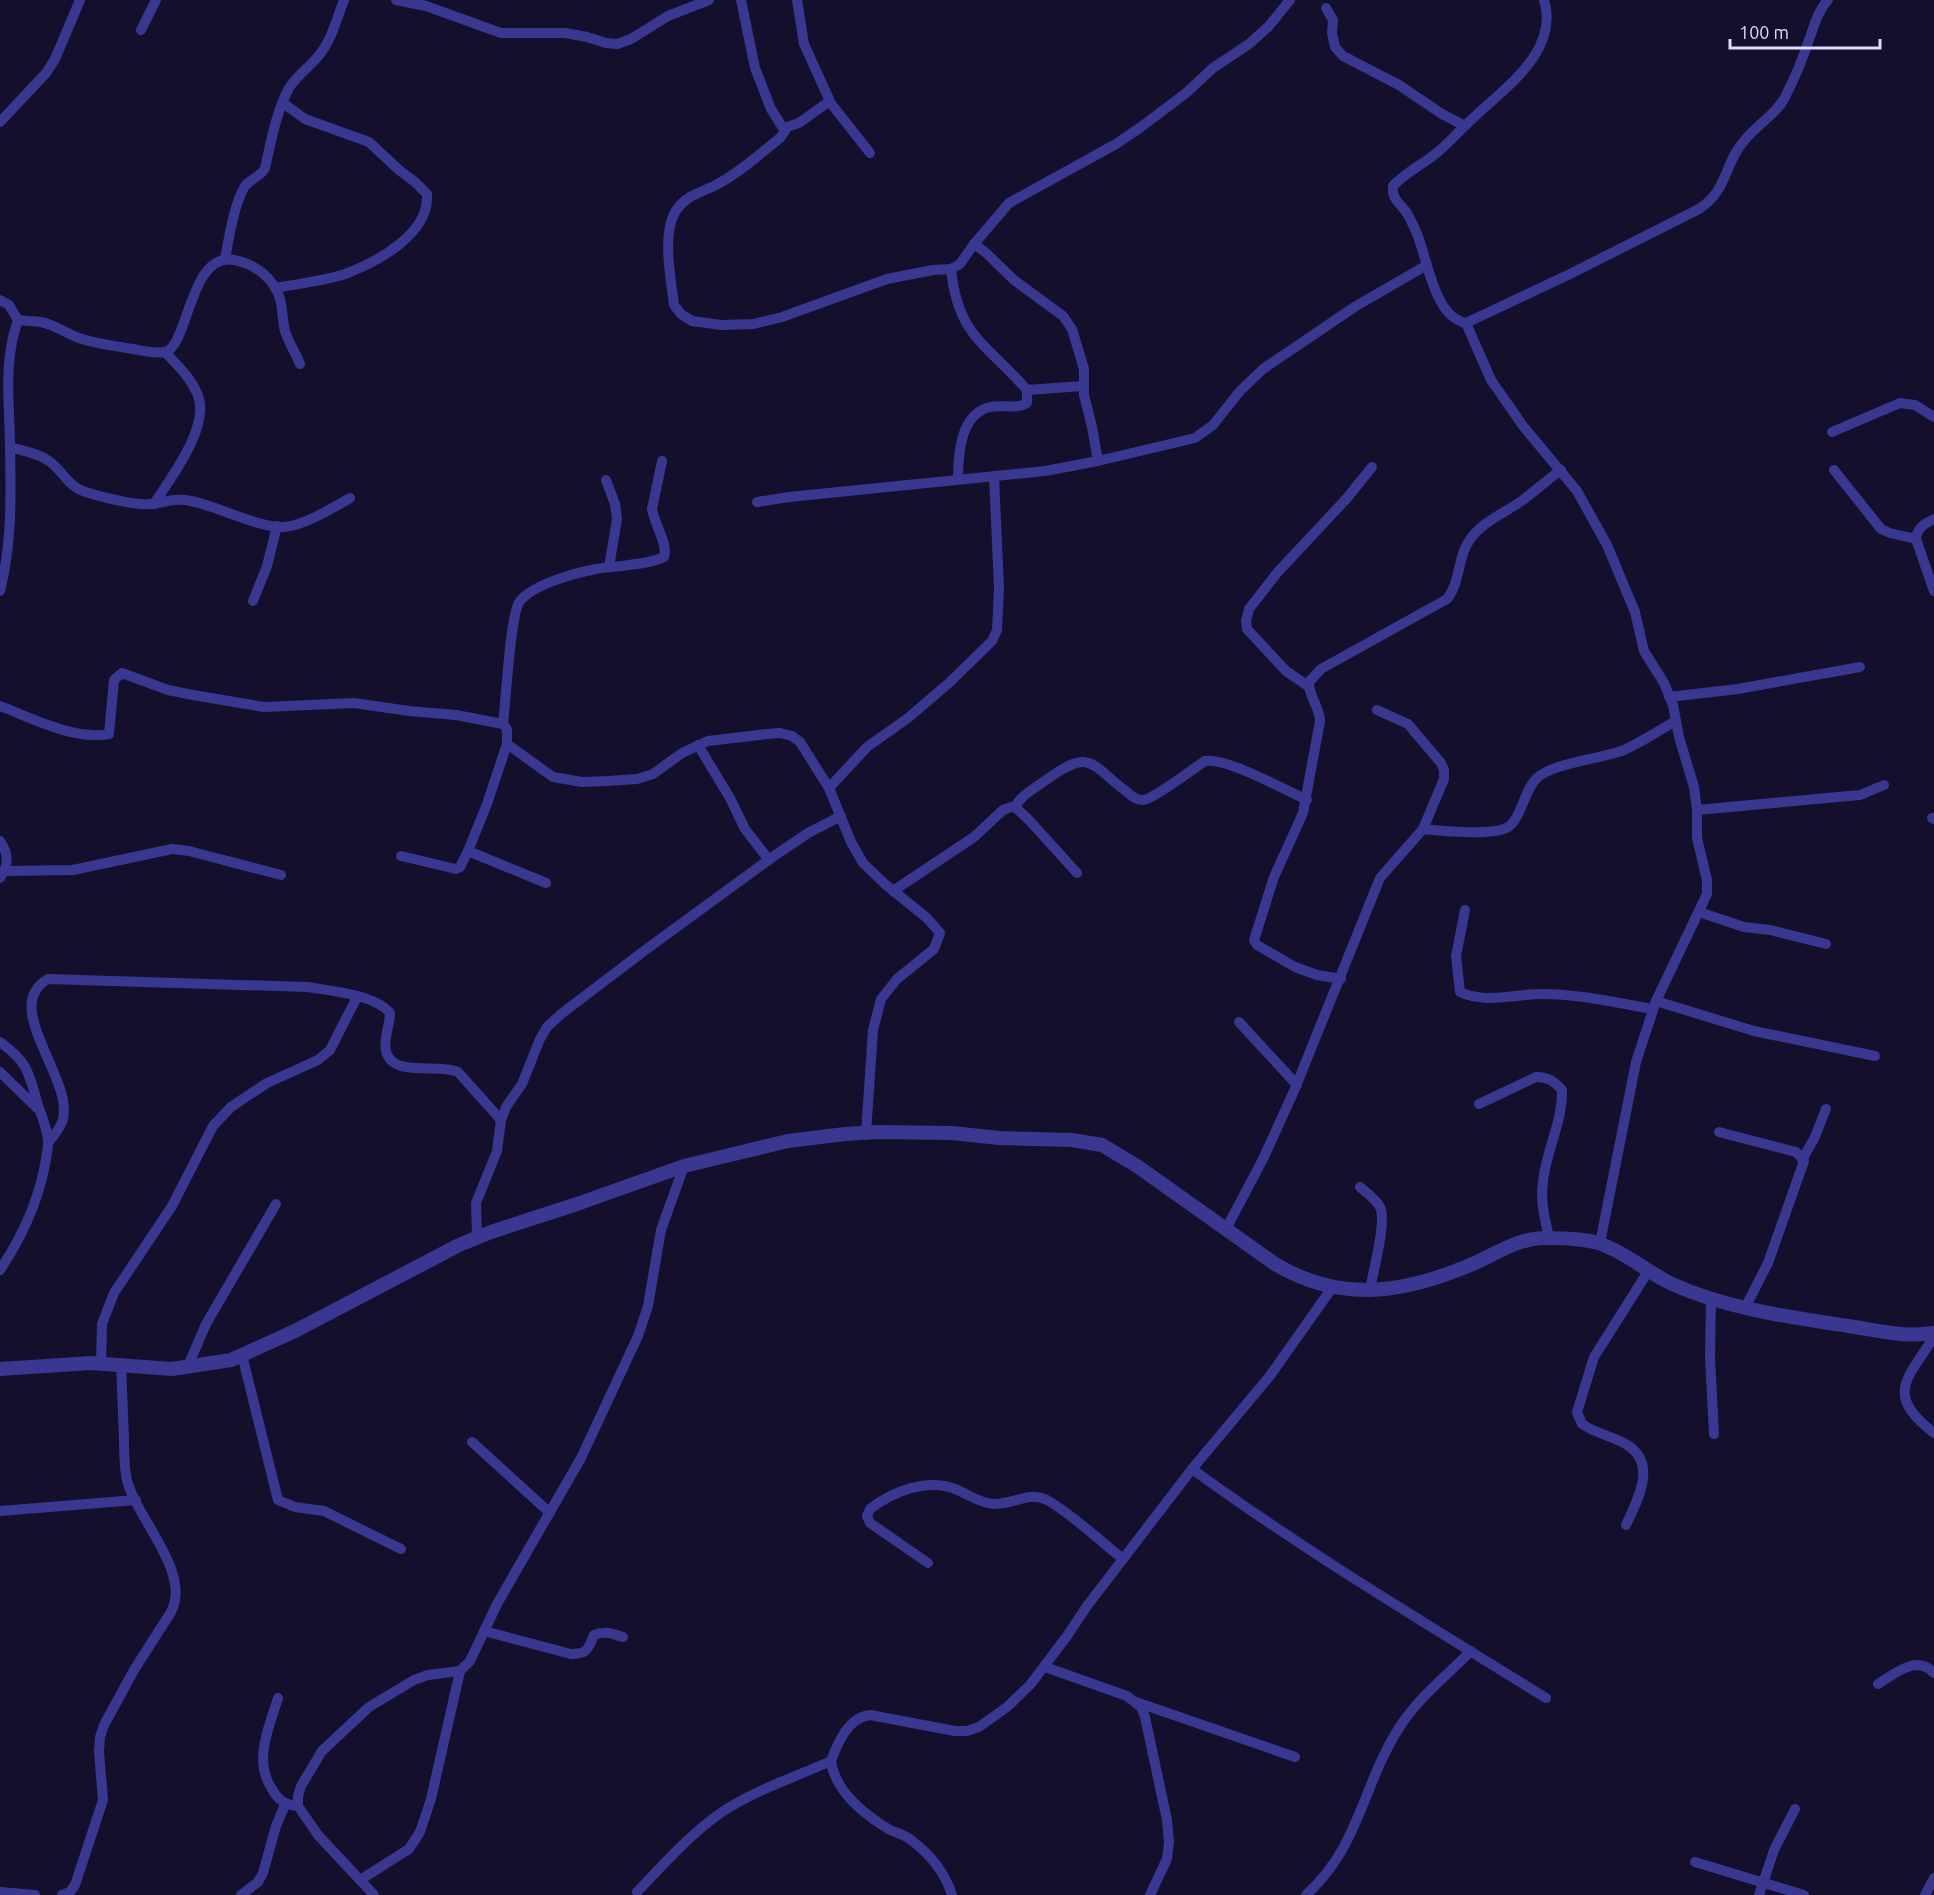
<svg xmlns="http://www.w3.org/2000/svg" width="1934" height="1895" font-family="Ubuntu,sans-serif">
<style>
.lines{fill:none;stroke-linecap:round;stroke-linejoin:round}
.minor{stroke:#393790;stroke-width:10}
.tertiary{stroke:#393790;stroke-width:14}
</style>
<rect width="100%" height="100%" fill="#140f2d"/>
<g class="lines">
<!-- minor -->
<g class="minor">
<polyline points="396,0 426,6 501,33 565,33 587,37 606,43 617,44 631,39 668,16 709,0"/>
<path d="M741,0L755,68L771,109L785,131L780,138C760,154 739,173 716,185C702,192 687,195 677,209C661,232 671,279 674,305L681,314L692,321L721,325L753,324L782,317L887,279L933,270L951,269L960,264L974,244L1009,203L1116,144L1141,127L1186,93L1213,68L1249,44L1268,27L1290,0"/>
<path d="M1544,0C1560,52 1503,89 1471,120C1458,132 1447,145 1434,155C1420,166 1405,173 1393,186C1391,199 1401,204 1407,213C1411,220 1414,227 1417,234C1428,260 1434,317 1466,323L1570,274L1699,209C1729,189 1723,165 1744,141C1756,125 1777,114 1785,97C1795,78 1803,58 1810,37C1815,23 1818,11 1828,0"/>
<polyline points="1326,8 1333,20 1332,33 1335,47 1343,56 1399,85 1442,114 1465,126"/>
<polyline points="141,30 156,0"/>
<polyline points="829,101 870,153"/>
<polyline points="0,122 46,73 55,59 80,0"/>
<polyline points="784,128 799,123 827,103 829,99 804,44 797,0"/>
<polyline points="974,244 985,252 1014,280 1063,316 1072,329 1084,369 1084,395 1092,427 1098,461"/>
<path d="M225,259C229,238 234,204 245,186C251,178 261,177 265,168C271,142 276,112 289,88C297,75 310,67 320,54C332,39 337,18 344,0"/>
<path d="M951,269C958,337 987,344 1027,390V403C1017,410 1002,404 990,407C960,414 958,455 958,479"/>
<path d="M275,288C298,284 323,281 345,274C377,262 430,234 427,194L415,182L399,170L369,142L305,119L283,103"/>
<path d="M0,300L9,305L18,320C16,327 13,335 12,342C5,377 10,413 10,448C11,496 12,544 0,591"/>
<path d="M18,320C26,321 34,321 41,322C55,325 66,333 79,338C96,344 116,346 133,349C143,351 155,354 165,352C189,346 189,252 234,260C255,264 274,278 280,299C283,309 282,320 285,331C288,342 296,353 300,364"/>
<polyline points="1466,323 1491,380 1523,426 1577,491 1607,545 1635,612 1644,651 1664,683 1673,705 1679,737 1694,787 1697,810 1697,838 1707,880 1707,894 1656,1001 1636,1062 1600,1243"/>
<polyline points="1027,390 1083,386"/>
<polyline points="1832,432 1900,403 1915,405 1934,417"/>
<path d="M10,447C23,451 38,453 49,461C62,470 68,486 83,491C97,496 136,506 150,504C167,503 172,497 191,501C216,506 260,528 283,527C303,526 333,508 350,498"/>
<polyline points="1834,470 1881,529 1890,533 1916,539"/>
<polyline points="606,480 615,504 617,519 609,567"/>
<polyline points="757,502 789,497 1045,471 1098,461 1195,438 1213,425 1240,391 1263,369 1356,306 1427,265"/>
<path d="M154,504C171,477 212,425 197,393C190,377 177,365 165,352"/>
<path d="M1934,519C1924,524 1917,528 1916,539L1934,591"/>
<polyline points="253,601 267,566 277,526"/>
<polyline points="1308,686 1286,671 1247,629 1246,621 1249,609 1277,573 1347,498 1372,467"/>
<polyline points="1669,697 1738,689 1860,667"/>
<path d="M0,706C31,718 76,741 109,734L114,680L122,673L168,690L193,695L264,707L354,703L409,711L456,715L503,724C506,702 510,613 520,601C534,584 575,573 596,569C614,566 648,565 664,557C669,546 654,523 652,509L662,461"/>
<polyline points="503,724 507,729 507,744 553,777 582,782 608,781 637,779 653,774 682,753 708,741 767,734 780,733 792,736 800,742 829,788 851,842 863,863 886,885 927,918 940,933 934,949 897,979 881,999 873,1030 866,1133"/>
<polyline points="507,744 487,804 468,851 546,883"/>
<polyline points="698,745 730,798 745,829 769,860"/>
<polyline points="829,788 867,747 908,718 950,682 992,641 997,630 999,588 994,476"/>
<path d="M1015,807C1021,795 1035,788 1046,780C1091,748 1089,763 1127,792C1131,796 1137,800 1143,800C1152,800 1194,768 1205,761C1226,757 1285,790 1307,800"/>
<polyline points="1697,810 1860,795 1884,785"/>
<polyline points="1932,818 1934,819"/>
<path d="M1423,829C1442,831 1490,836 1506,828C1521,822 1524,789 1537,778C1553,763 1601,759 1624,750C1642,742 1659,730 1676,721"/>
<path d="M0,841C9,854 9,865 0,878"/>
<polyline points="401,856 456,869 460,867 468,851"/>
<polyline points="5,871 73,870 172,849 189,851 281,875"/>
<polyline points="893,891 974,837 1003,810 1011,807 1015,807 1029,820 1077,873"/>
<path d="M1465,910L1456,956L1460,992C1485,1004 1515,994 1542,994C1579,994 1617,1003 1653,1009"/>
<polyline points="1699,912 1744,927 1770,930 1826,944"/>
<path d="M1341,979L1317,975L1295,967L1257,945L1254,940L1274,877L1303,813L1320,721C1320,707 1308,696 1309,682L1321,669L1447,599C1461,582 1457,556 1471,538C1483,522 1504,513 1520,502C1534,492 1547,480 1561,470"/>
<polyline points="1656,1001 1754,1031 1875,1056"/>
<polyline points="1239,1022 1297,1085"/>
<path d="M0,1042C25,1060 28,1069 36,1098C39,1112 48,1127 48,1142C48,1153 45,1164 43,1174C35,1209 20,1240 0,1270"/>
<polyline points="0,1072 37,1108"/>
<path d="M1479,1104L1536,1077C1548,1077 1554,1081 1562,1090C1563,1122 1546,1150 1543,1182C1540,1201 1545,1219 1549,1238"/>
<polyline points="1719,1132 1796,1152 1804,1161 1768,1263 1745,1308"/>
<path d="M48,1143C53,1136 61,1128 63,1119C73,1077 0,1006 48,979L307,987C331,991 374,994 390,1013C390,1025 383,1039 386,1051C392,1078 438,1063 458,1072L501,1120"/>
<polyline points="1803,1158 1814,1139 1826,1109"/>
<path d="M1360,1187C1367,1193 1376,1199 1380,1207C1387,1222 1373,1271 1370,1290"/>
<polyline points="1226,1229 1263,1159 1294,1091 1380,878 1423,829 1444,779 1444,770 1441,763 1408,724 1377,710"/>
<polyline points="477,1237 476,1203 497,1151 501,1120 506,1107 522,1084 540,1039 547,1027 561,1014 648,948 774,856 808,833 841,816"/>
<polyline points="1711,1298 1710,1358 1714,1434"/>
<path d="M1934,1337C1906,1380 1885,1395 1934,1433"/>
<polyline points="242,1355 278,1500 295,1507 324,1511 401,1549"/>
<polyline points="101,1364 102,1324 114,1293 172,1206 213,1126 231,1107 267,1083 318,1060 330,1050 357,997"/>
<polyline points="187,1368 206,1324 276,1204"/>
<polyline points="472,1442 550,1513"/>
<path d="M1192,1469C1306,1552 1427,1624 1546,1698"/>
<polyline points="0,1511 136,1500"/>
<path d="M1626,1525C1638,1499 1659,1462 1624,1443C1611,1436 1595,1433 1582,1424L1577,1412L1594,1357L1649,1270"/>
<path d="M928,1563L870,1523L867,1516L870,1509C893,1491 928,1478 955,1489C968,1494 979,1503 993,1504C1012,1505 1029,1491 1047,1500C1072,1514 1100,1541 1123,1559"/>
<path d="M484,1631L571,1654C588,1654 588,1649 594,1635C604,1630 613,1634 623,1637"/>
<polyline points="1045,1667 1127,1696 1141,1707 1145,1717 1167,1820 1169,1842 1167,1859 1150,1895"/>
<path d="M1878,1684C1895,1674 1916,1654 1934,1673"/>
<path d="M278,1698C269,1727 253,1761 272,1789C279,1801 285,1805 298,1806"/>
<polyline points="1136,1702 1295,1757"/>
<polyline points="1695,1862 1804,1895"/>
<polyline points="360,1880 409,1849 420,1832 431,1799 460,1671"/>
<polyline points="0,1892 35,1895"/>
<path d="M637,1892C664,1864 690,1834 722,1812C755,1790 795,1777 831,1761"/>
<path d="M62,1895L70,1892L75,1885L103,1800L99,1752L100,1737L104,1725L134,1670L171,1612C192,1572 136,1518 127,1480C124,1467 124,1452 124,1439C123,1414 122,1389 121,1364"/>
<polyline points="241,1895 258,1882 263,1873 276,1826 285,1805"/>
<polyline points="374,1895 318,1835 298,1806 298,1796 301,1786 322,1751 369,1707 414,1680 428,1675 460,1671 470,1661 497,1604 581,1458 638,1336 648,1306 661,1230 684,1166"/>
<path d="M952,1895C945,1873 930,1854 911,1840C905,1835 897,1833 890,1830C865,1815 835,1792 831,1761C838,1742 848,1718 870,1715L955,1731H967L979,1727L1007,1707L1030,1685L1067,1636L1087,1606L1192,1469L1269,1377L1332,1288"/>
<path d="M1306,1895C1360,1846 1362,1786 1399,1728C1417,1699 1446,1676 1471,1651"/>
<polyline points="1759,1895 1774,1850 1795,1809"/>
<polyline points="1925,1895 1934,1878"/>
</g>
<!-- tertiary -->
<path class="tertiary" d="M0,1369L91,1363L172,1369L231,1360L295,1331L459,1245L491,1232L577,1204L684,1166L788,1141L845,1134L878,1132L952,1133L999,1138L1072,1140L1102,1145L1137,1166L1275,1264C1342,1304 1406,1293 1475,1263C1497,1253 1521,1237 1547,1238C1562,1238 1587,1239 1601,1244C1627,1253 1648,1273 1672,1284C1728,1309 1789,1317 1848,1326C1876,1330 1906,1338 1934,1333"/>
</g>
<!-- scale -->
<path d="M1730 39v9h150v-9" fill="none" stroke="#dfdbff" stroke-width="3"/>
<text x="1739" y="39" font-size="18" fill="#dfdbff" stroke="#140f2d" stroke-width="4.5" paint-order="stroke">100 m</text>
</svg>
